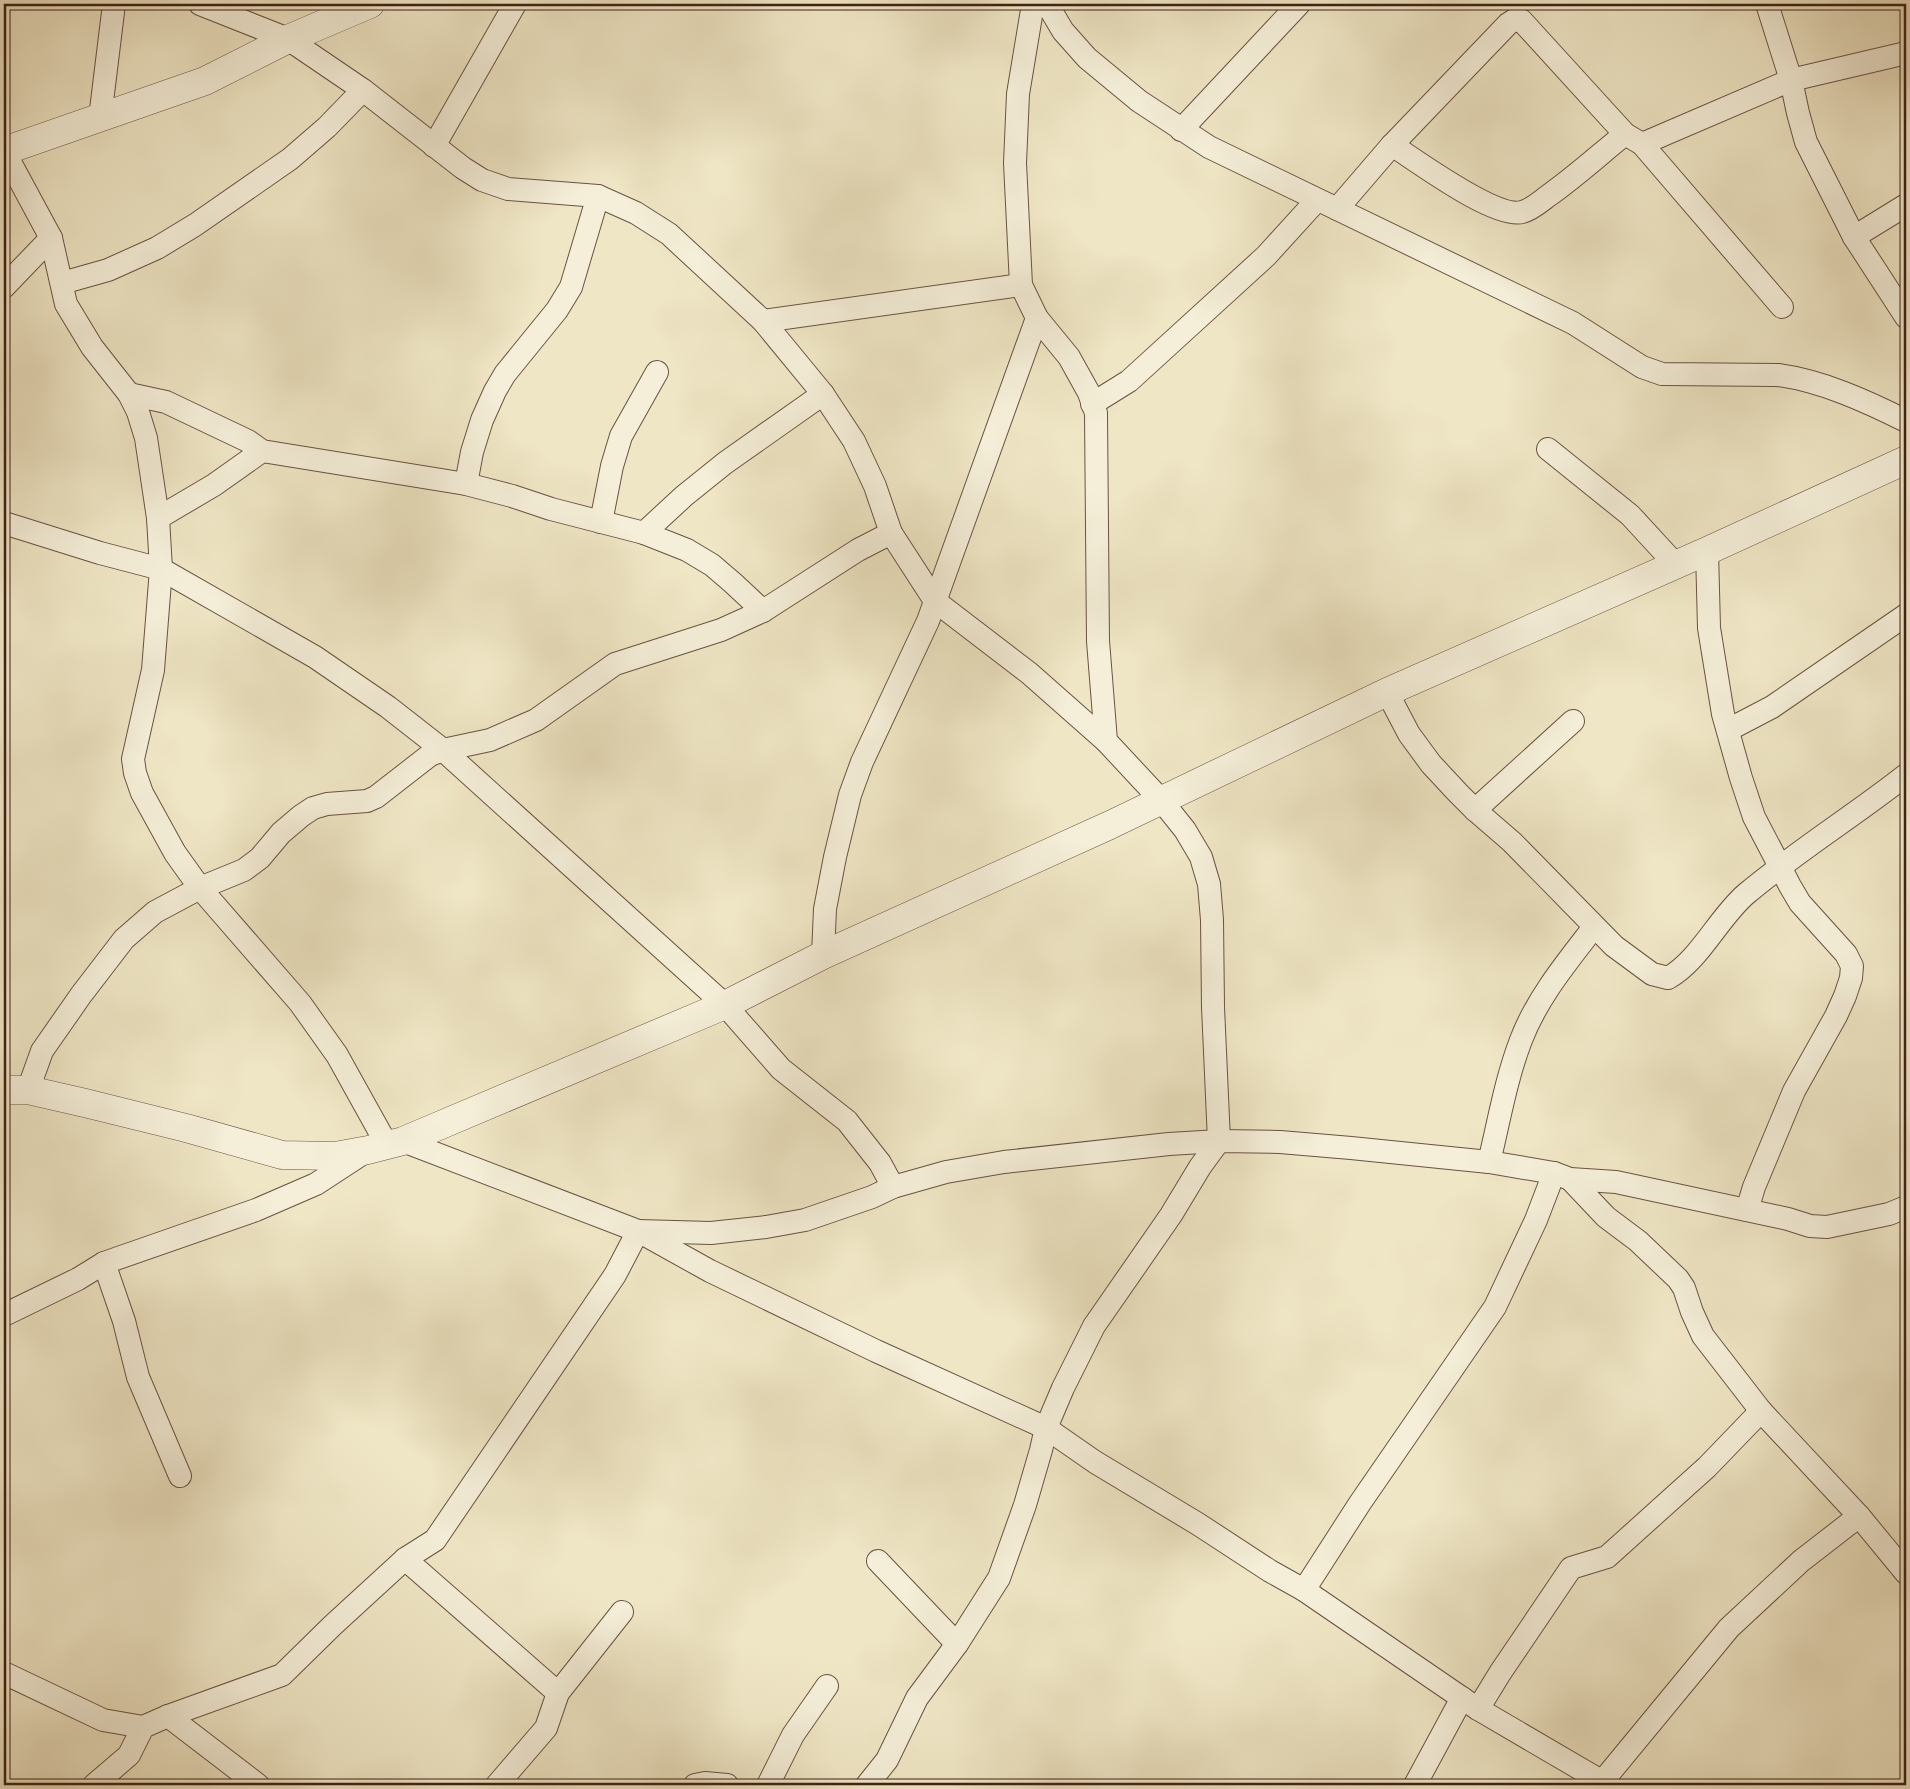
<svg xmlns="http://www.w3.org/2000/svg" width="1910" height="1789" font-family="Cardo,serif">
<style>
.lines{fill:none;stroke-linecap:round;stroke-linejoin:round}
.minor-casing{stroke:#6b5242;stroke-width:24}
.tertiary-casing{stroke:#6b5242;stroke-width:29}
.minor{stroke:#f5efd9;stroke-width:22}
.tertiary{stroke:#f5efd9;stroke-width:28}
</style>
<rect width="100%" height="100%" fill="#efe6c5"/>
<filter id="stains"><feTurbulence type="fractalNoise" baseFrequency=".004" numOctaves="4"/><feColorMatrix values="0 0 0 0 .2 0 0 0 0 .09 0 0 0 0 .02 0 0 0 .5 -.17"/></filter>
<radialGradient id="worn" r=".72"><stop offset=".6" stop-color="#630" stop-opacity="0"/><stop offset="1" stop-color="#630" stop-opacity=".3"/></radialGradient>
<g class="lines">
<!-- minor casing -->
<g class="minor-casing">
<g id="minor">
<polyline points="200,4 288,39 363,90 463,168 482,180 508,189 598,196 636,213 669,234 763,321 823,394 854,441 875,486 891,533 935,601 1029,673 1106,741"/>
<path d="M1047,4L1063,31L1087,58L1139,101L1209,147L1573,323L1642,367L1662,374L1778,375C1822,381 1866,401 1906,421"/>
<polyline points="1767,4 1791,80 1798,113 1806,142 1854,237 1906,317"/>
<polyline points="100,118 114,4"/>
<polyline points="1181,130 1299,4"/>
<polyline points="1642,144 1791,80 1906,53"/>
<path d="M1392,145C1417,161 1495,219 1522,212C1531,210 1540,202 1548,196C1575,177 1599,155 1625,134"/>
<polyline points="434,146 515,4"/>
<polyline points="4,151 51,238 66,304 92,347 129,394 138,412 146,438 158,518 161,569 153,670 133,759 135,773 142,793 175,853 200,888 300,1003 337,1055 387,1145"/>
<polyline points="1337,209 1392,145 1508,24 1516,19 1521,20 1625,134 1642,144 1782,307"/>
<polyline points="1854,237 1906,205"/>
<polyline points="62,283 108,270 157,248 195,225 290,159 327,127 363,90"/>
<polyline points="4,287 51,238"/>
<polyline points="763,321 1021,285"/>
<polyline points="129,394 166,402 248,441 262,451 466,484 512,496 551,509 644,533 687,550 712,565 733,583 763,611"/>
<polyline points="1092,404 1129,381 1266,256 1317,200"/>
<polyline points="1548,449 1630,515 1676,565"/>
<polyline points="466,484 472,452 482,420 495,391 505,374 557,310 571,287 598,196"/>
<polyline points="158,518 214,485 262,451"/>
<polyline points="601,522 612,466 621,436 657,372"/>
<polyline points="4,523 100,553 161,569 315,657 388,707 443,750 725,1005 781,1069 847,1121 880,1163 893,1187"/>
<polyline points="644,533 684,496 725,463 823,394"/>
<polyline points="1707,551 1709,628 1723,714 1741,778 1754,817 1790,886 1800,903 1846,954 1852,966 1851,978 1845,996 1836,1016 1794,1091 1754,1187 1747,1210"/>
<path d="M1387,692L1409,734L1431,764L1458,793L1475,810L1512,842L1614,946L1652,974L1668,978C1699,961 1719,917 1746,894C1797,851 1854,816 1906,775"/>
<polyline points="1728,730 1772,707 1906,615"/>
<polyline points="1475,810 1573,721"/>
<polyline points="823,955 825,909 835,857 850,795 862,762 928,621 1037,318"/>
<polyline points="28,1090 42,1051 81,995 124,939 155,912 200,888 244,870 260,858 281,833 301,816 313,808 327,804 367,801 376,797 430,755 443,750 490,740 536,720 615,664 721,630 763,611 858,550 891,533"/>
<polyline points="403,1141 638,1231 710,1271 876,1351 1046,1428 1095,1462 1198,1524 1270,1571 1304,1590 1478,1709 1608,1785"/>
<path d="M1489,1162C1499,1121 1506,1079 1521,1040C1537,998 1567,962 1594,927"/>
<polyline points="1570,1179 1606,1217 1638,1241 1678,1279 1684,1288 1692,1312 1703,1336 1761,1411 1859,1516 1906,1573"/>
<polyline points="104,1263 124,1321 138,1377 180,1476"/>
<polyline points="4,1315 78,1279 104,1263 256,1210 316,1184 365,1152"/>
<polyline points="405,1559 558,1693"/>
<polyline points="878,1561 957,1644"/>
<polyline points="1304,1590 1360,1503 1495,1307 1536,1220 1554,1173"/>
<polyline points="4,1673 103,1720 143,1727"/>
<polyline points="1478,1709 1500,1673 1571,1568 1607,1557 1707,1467 1761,1411"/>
<polyline points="168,1716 258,1785"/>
<polyline points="1602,1782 1729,1628 1801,1561 1859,1516"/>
<polyline points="94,1785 129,1755 143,1727 168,1716 282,1675 333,1625 405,1559 435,1540 615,1275 638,1231 711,1233 766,1227 805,1220 872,1197 893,1187 946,1172 1004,1162 1169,1144 1219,1141 1280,1142 1351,1148 1489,1162 1554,1173 1570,1179 1616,1182 1788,1219 1810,1226 1827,1227 1889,1214 1906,1207"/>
<polyline points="497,1785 546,1728 558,1693 622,1612"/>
<polyline points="695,1785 705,1783 727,1785"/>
<polyline points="768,1785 793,1735 827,1686"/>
<polyline points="867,1785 887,1760 917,1698 957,1644 999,1578 1025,1505 1041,1450 1046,1428 1063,1388 1094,1326 1171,1215 1200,1167 1219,1141 1213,1007 1212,920 1209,884 1201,857 1185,830 1161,800 1106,741 1098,641 1096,413 1089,393 1069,357 1037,318 1021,285 1015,163 1018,94 1033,4"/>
<polyline points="1415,1785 1462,1698"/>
</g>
</g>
<!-- tertiary casing -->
<g class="tertiary-casing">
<g id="tertiary">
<polyline points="4,151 205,81 288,39 370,4"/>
<polyline points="4,1090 28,1090 85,1103 186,1128 282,1155 335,1156 368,1150 403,1141 725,1005 823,955 1110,825 1387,692 1707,551 1906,460"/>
</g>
</g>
<!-- minor -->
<use href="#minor" class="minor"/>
<!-- tertiary -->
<use href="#tertiary" class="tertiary"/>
</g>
<!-- margin -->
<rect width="1910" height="1789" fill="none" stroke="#efe6c5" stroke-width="20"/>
<rect x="5" y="5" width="1900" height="1779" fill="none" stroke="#3f2116" stroke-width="2.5"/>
<rect x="10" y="10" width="1890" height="1769" fill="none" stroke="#3f2116"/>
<rect width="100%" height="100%" filter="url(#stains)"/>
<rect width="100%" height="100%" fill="url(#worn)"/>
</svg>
